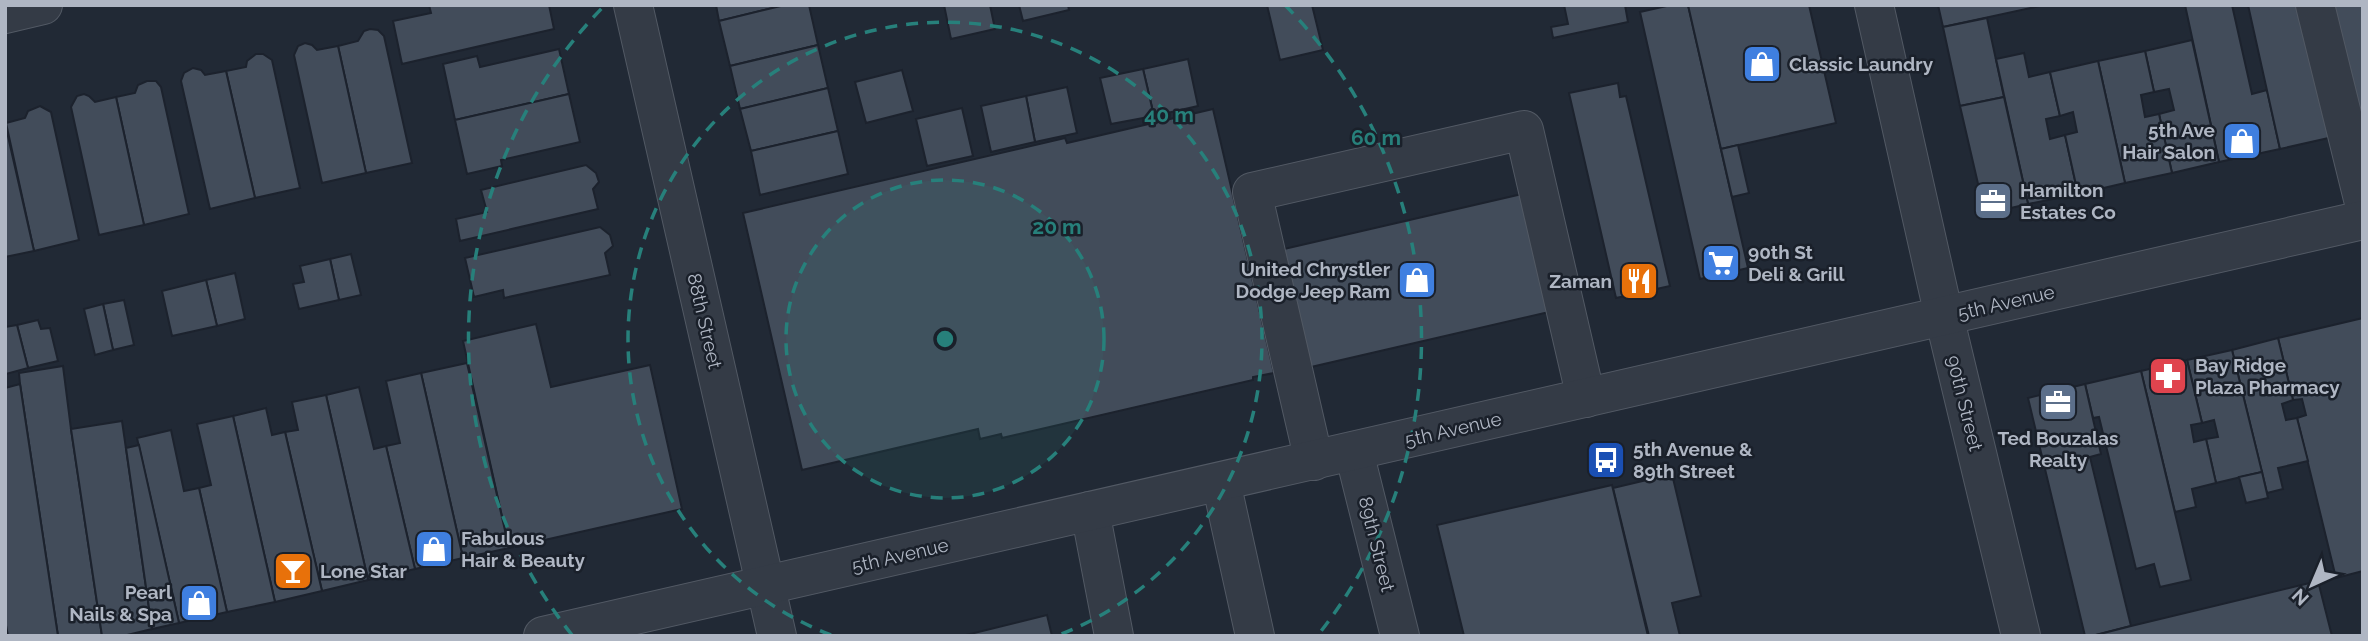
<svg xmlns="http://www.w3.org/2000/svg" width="2368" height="641" font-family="Raleway,sans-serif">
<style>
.building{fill:#424c5a;stroke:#1c222d;stroke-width:2}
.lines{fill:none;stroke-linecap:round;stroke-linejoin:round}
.minor-casing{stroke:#525964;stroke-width:40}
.minor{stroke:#343b46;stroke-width:38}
.ring{fill:none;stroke:#27807b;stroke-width:3.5;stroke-dasharray:12 9}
.labels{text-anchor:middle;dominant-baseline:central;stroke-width:5;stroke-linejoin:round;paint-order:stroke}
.poi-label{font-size:19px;font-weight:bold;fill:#afb6c3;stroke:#1a202a;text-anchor:start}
.street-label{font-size:19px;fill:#afb6c3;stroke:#1a202a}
.centre{fill:#27807b;stroke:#1a202a;stroke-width:3.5}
.ring-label{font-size:21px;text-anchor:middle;font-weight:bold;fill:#27807b;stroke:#1a202a;stroke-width:5;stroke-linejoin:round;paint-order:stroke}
</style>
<rect width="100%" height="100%" fill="#212935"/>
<!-- building -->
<g class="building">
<polygon points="429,5 549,5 554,29 402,64 393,21 431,13"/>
<polygon points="716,5 785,5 719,21"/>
<polygon points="785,5 809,5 818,45 730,66 719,21"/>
<polygon points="944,5 990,5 995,29 951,39"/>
<polygon points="1019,5 1068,5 1069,10 1023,21"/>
<polygon points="1267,5 1312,5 1323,50 1280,60"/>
<polygon points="1564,5 1625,5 1628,22 1553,38 1551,27 1568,24"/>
<polygon points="1671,5 1688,5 1748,268 1700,279 1640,12"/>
<polygon points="1688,5 1809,5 1836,123 1721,149"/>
<polygon points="1938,5 2044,5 1943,27"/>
<polygon points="2185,5 2232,5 2252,94 2267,90 2280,149 2219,162"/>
<polygon points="2248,5 2304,5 2333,137 2280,149"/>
<polygon points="2330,5 2363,5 2363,115 2356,116"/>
<polygon points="1987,18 2004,97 1960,106 1943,27"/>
<polygon points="370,29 378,30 384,36 412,163 366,173 338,46 358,41 364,31"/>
<polygon points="2192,40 2219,162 2172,173 2159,114 2174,110 2169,89 2154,92 2145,51"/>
<polygon points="305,43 312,45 317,50 338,46 366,173 322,183 294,55 298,46"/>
<polygon points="818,45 828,88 740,109 730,66"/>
<polygon points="559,49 569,94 455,120 443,64 477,56 480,67"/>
<polygon points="2145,51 2154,92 2141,95 2145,117 2159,114 2172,173 2125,183 2098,61"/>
<polygon points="2024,53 2029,77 2050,72 2060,116 2046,119 2050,139 2065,135 2078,194 2028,204 1996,59"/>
<polygon points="256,54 263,54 272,60 300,188 255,198 226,71 246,67 247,61"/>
<polygon points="1188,59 1198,106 1154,116 1143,69"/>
<polygon points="2098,61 2125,183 2078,194 2065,135 2077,132 2073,112 2060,116 2050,72"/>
<polygon points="193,68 201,70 205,75 226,71 255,198 210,209 181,81 184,73"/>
<polygon points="1143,69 1154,116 1111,124 1100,78"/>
<polygon points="902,70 913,111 866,123 855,82"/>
<polygon points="147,81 156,81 161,87 189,214 144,225 116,97 135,93 138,85"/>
<polygon points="1618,83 1620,97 1626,96 1670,286 1616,298 1569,93"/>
<polygon points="1067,87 1077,133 1035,142 1026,96"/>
<polygon points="828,88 838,131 751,151 740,109"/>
<polygon points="84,94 89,96 95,102 116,97 144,225 99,235 71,107 77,96"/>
<polygon points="569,94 580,142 501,160 502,166 467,174 455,120"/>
<polygon points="1026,96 1035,142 991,152 981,106"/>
<polygon points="2004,97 2028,204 1985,214 1960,106"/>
<polygon points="40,106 51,112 79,240 34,251 6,123 25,118 28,111"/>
<polygon points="962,108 973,156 927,166 916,119"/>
<polygon points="1213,109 1274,373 1253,377 1253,380 1002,438 1001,434 980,439 978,429 802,470 743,213 1065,138 1067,143"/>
<polygon points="5,123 34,251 5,257"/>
<polygon points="838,131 848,174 760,195 751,151"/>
<polygon points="1738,145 1749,193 1732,197 1721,149"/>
<polygon points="586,165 596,173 599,182 593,189 598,209 460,241 456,219 487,212 481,190"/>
<polygon points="1522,194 1549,312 1311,367 1284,249"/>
<polygon points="600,227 610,235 613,246 605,253 610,275 504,298 503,290 474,297 465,258"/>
<polygon points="351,254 361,295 339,300 330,259"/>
<polygon points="330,259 339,300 299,309 293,284 304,282 300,266"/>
<polygon points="235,273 245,319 217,326 206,280"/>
<polygon points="206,280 217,326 172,336 162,291"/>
<polygon points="124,300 134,345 113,350 103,304"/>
<polygon points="103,304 113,350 95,355 84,309"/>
<polygon points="2363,318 2363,571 2336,578 2297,418 2306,415 2302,399 2293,400 2278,338"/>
<polygon points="38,320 41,329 50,328 58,361 28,368 17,325"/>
<polygon points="536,324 551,387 650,365 682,509 509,548 463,341"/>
<polygon points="17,325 28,368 6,374 5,327"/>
<polygon points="2278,338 2293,400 2282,404 2286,420 2297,418 2308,461 2278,468 2283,489 2267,493 2232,350"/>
<polygon points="2232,350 2262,472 2216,483 2206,439 2218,437 2214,420 2202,423 2187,360"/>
<polygon points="2187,360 2202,423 2191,425 2194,442 2206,439 2216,483 2192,489 2196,507 2175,512 2141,371"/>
<polygon points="467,363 509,548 463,558 421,373"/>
<polygon points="63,366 71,429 102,636 58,636 20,384 19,373"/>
<polygon points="2141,371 2191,580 2160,587 2154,564 2136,569 2099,417 2093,418 2085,384"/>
<polygon points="421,373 463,558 415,569 386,446 400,443 386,381"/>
<polygon points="20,384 58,636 8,636 5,620 5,388"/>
<polygon points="2085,384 2101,454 2090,457 2131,626 2092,636 2085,636 2028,398"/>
<polygon points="359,387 374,449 386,446 415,569 368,580 326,395"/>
<polygon points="326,395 368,580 322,591 285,432 298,430 292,402"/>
<polygon points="266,408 272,435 285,432 322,591 275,602 233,416"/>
<polygon points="233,416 275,602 227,612 199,488 211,485 197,424"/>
<polygon points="122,421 152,629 123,636 102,636 71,429"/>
<polygon points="171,430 184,491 199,488 227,612 179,623 137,438"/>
<polygon points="139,445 179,623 152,629 126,448"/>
<polygon points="2262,472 2268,498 2246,503 2239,477"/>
<polygon points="1672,474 1701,596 1672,603 1680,636 1649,636 1613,488"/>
<polygon points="1612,485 1648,636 1464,636 1437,525"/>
<polygon points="2318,581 2332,636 2092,636 2131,626"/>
<polygon points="1047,615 1052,636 962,636"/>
</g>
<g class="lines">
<!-- minor casing -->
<g class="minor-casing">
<g id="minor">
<polyline points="633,5 777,636"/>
<polyline points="1874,5 1944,316 2021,636"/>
<polyline points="2315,5 2363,199"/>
<polyline points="5,14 43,5"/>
<polyline points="1354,452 1400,636"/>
<polyline points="1314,461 1252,192 1524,130 1586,398"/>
<polyline points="1221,482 1255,636"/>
<polyline points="1090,511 1114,636"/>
<polyline points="543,636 2363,220"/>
</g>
</g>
<!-- minor -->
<use href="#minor" class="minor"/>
</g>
<!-- distance rings -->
<circle cx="945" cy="339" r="159" fill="#27807b" fill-opacity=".12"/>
<g class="ring">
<circle cx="945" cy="339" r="159"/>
<path d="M831 635A317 317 0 1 1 1059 635"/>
<path d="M572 635A476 476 0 0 1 605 5M1285 5A476 476 0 0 1 1318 635"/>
</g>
<!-- icons -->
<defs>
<g id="shop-square" transform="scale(2.0125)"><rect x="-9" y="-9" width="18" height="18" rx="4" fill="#3f7fe0" stroke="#1a202a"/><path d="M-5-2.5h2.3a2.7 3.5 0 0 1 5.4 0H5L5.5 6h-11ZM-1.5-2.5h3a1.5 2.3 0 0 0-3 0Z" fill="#fff"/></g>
<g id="office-square" transform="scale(2.0125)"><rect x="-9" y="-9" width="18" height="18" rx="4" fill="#5c6f8a" stroke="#1a202a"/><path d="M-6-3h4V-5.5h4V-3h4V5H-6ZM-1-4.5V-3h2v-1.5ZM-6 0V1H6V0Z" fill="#fff"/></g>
<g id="supermarket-square" transform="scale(2.0125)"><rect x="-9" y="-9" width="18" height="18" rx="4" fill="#3f7fe0" stroke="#1a202a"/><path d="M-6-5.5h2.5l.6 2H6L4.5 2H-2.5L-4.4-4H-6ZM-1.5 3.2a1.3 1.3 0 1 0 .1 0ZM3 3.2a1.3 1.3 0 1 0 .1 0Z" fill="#fff"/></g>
<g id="restaurant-square" transform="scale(2.0125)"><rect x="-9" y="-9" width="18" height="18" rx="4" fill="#e8710a" stroke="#1a202a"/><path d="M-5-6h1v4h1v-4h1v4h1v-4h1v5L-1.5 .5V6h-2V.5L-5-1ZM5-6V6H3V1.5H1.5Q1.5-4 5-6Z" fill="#fff"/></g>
<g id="pharmacy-square" transform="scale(2.0125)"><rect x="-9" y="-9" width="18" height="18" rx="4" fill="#e0444e" stroke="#1a202a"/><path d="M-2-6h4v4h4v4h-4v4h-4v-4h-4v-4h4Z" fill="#fff"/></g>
<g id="bus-square" transform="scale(2.0125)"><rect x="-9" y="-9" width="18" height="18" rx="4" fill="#1a4fb4" stroke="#1a202a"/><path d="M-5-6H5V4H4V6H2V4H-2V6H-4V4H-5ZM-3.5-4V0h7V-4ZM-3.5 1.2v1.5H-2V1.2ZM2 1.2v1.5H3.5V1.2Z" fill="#fff"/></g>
<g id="bar-square" transform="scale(2.0125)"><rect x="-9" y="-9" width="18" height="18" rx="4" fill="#e8710a" stroke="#1a202a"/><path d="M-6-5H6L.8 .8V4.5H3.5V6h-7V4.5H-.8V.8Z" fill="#fff"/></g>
</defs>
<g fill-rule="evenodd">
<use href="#shop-square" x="1762" y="64"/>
<use href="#shop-square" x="2242" y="141"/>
<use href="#office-square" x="1993" y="201"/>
<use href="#supermarket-square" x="1721" y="263"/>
<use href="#shop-square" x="1417" y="280"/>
<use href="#restaurant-square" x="1639" y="281"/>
<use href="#pharmacy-square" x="2168" y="376"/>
<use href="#office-square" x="2058" y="402"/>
<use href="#bus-square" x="1606" y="460"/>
<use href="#shop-square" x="434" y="549"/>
<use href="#bar-square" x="293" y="571"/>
<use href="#shop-square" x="199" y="603"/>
</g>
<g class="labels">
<!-- poi labels -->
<g class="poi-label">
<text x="1789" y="64">Classic Laundry</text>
<text x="2215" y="130" text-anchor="end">5th Ave<tspan x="2215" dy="22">Hair Salon</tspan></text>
<text x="2020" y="190">Hamilton<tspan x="2020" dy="22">Estates Co</tspan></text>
<text x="1748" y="252">90th St<tspan x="1748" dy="22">Deli &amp; Grill</tspan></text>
<text x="1390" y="269" text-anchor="end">United Chrystler<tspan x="1390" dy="22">Dodge Jeep Ram</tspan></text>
<text x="1612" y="281" text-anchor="end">Zaman</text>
<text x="2195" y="365">Bay Ridge<tspan x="2195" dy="22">Plaza Pharmacy</tspan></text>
<text x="2058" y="438" text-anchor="middle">Ted Bouzalas<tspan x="2058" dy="22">Realty</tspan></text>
<text x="1633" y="449">5th Avenue &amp;<tspan x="1633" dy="22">89th Street</tspan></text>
<text x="461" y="538">Fabulous<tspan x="461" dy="22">Hair &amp; Beauty</tspan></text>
<text x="320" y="571">Lone Star</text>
<text x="172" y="592" text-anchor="end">Pearl<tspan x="172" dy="22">Nails &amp; Spa</tspan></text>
</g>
<!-- street labels -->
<g class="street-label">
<text transform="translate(2006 302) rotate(-13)">5th Avenue</text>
<text transform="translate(705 321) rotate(77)">88th Street</text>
<text transform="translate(1965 403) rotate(76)">90th Street</text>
<text transform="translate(1453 429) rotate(-13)">5th Avenue</text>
<text transform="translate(1377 544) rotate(76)">89th Street</text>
<text transform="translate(900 555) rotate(-13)">5th Avenue</text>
</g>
</g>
<circle cx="945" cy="339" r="10" class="centre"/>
<g class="ring-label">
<text x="1169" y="122">40 m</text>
<text x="1376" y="145">60 m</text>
<text x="1057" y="234">20 m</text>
</g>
<!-- border -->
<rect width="2368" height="641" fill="none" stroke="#afb6c3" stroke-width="14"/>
<!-- north arrow -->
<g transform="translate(2312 585) rotate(224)" stroke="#1a202a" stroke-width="5" paint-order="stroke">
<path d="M0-5L12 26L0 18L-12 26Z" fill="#afb6c3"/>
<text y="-10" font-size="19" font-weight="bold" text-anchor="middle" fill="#afb6c3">N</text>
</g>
</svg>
